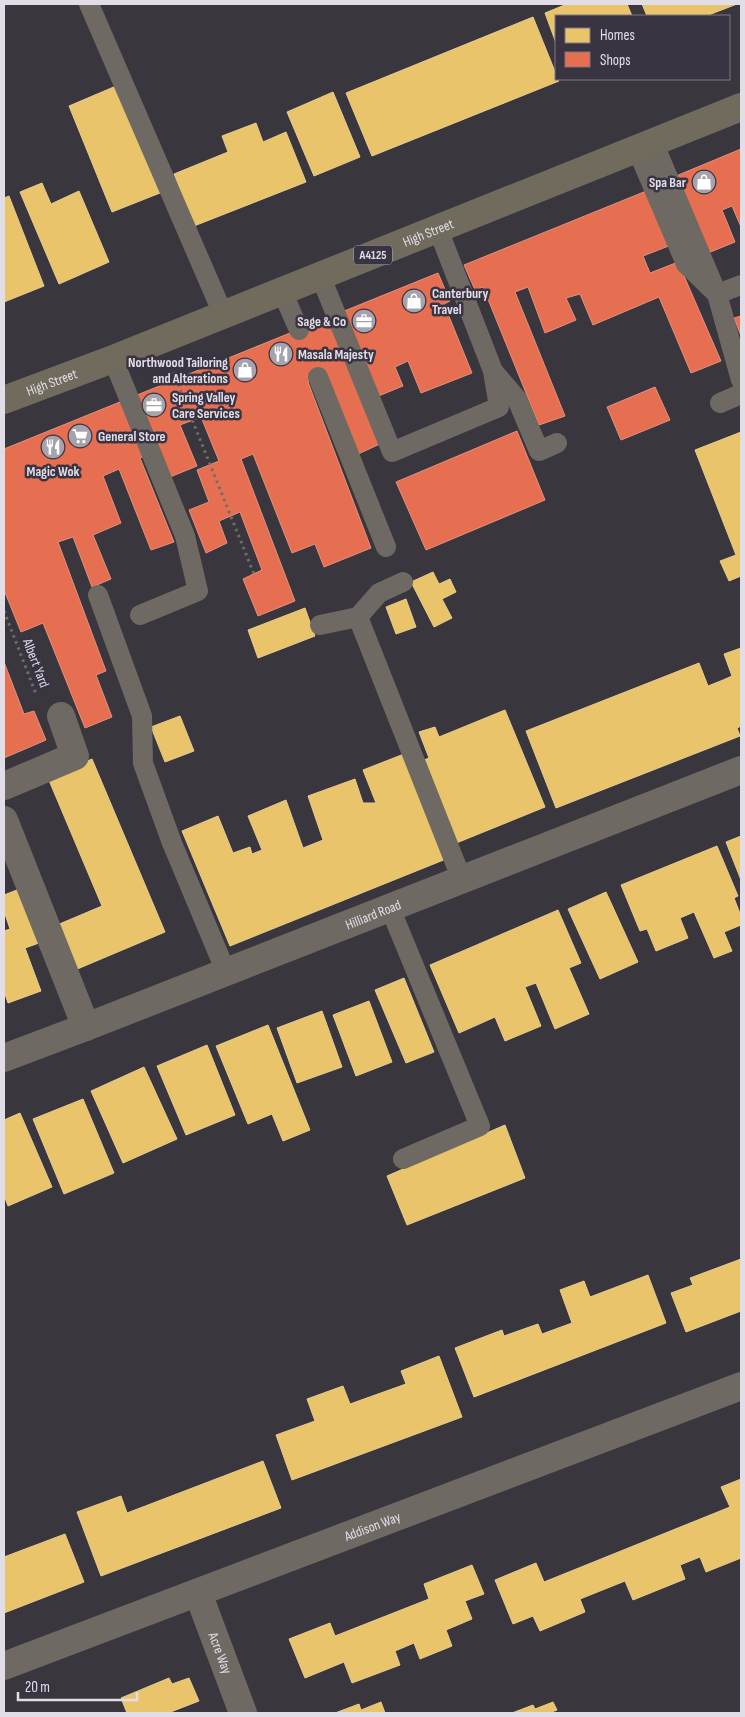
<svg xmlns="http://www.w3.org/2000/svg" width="745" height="1717" font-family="'Sofia Sans Condensed',sans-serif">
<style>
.homes{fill:#e9c46a;stroke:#e7cc90}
.shops{fill:#e76f51;stroke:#e5907e}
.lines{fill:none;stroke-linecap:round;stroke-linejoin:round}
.path{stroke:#706c68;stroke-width:3;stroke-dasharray:2.5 4;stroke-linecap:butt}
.lane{stroke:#6e6962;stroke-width:20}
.street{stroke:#6e6962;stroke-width:28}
.primary{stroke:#716b5d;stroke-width:28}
.labels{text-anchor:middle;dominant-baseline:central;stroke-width:5;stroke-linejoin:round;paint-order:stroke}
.shield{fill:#393342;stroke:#afabb6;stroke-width:1}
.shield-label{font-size:12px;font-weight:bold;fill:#e1dee8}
.poi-label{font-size:14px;font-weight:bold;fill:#e1dee8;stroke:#393342;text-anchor:start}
.street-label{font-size:14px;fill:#e1dee8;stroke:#393342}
</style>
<rect width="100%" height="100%" fill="#3a363e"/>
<!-- homes -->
<g class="homes">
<polygon points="567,4 627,4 632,16 556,16 556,43 545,13"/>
<polygon points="642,4 737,4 706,16 647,16"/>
<polygon points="533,17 556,74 556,79 559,81 372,156 346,93"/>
<polygon points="116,86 160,193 112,212 69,106"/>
<polygon points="333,92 360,157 314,176 287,112"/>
<polygon points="256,123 263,142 286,132 306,182 194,226 174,174 228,152 222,136"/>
<polygon points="42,183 51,204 79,191 109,262 59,284 20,192"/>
<polygon points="9,196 44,286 4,302 4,198"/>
<polygon points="741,432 741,576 729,581 720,561 736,555 695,450"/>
<polygon points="433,572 439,584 450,579 456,592 442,599 452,618 434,627 411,582"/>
<polygon points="406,599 416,627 396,634 386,607"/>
<polygon points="305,608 315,636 258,658 248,630"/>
<polygon points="741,648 741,726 737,728 740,736 556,808 526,731 699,663 708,686 723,680 732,676 724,654"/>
<polygon points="505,710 545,807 449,846 419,762 429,758 419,732 435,727 439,737"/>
<polygon points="180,716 194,751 165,762 151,727"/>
<polygon points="404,754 446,859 230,946 182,831 218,816 233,853 250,847 252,854 262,850 248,816 286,800 303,848 323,840 308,796 355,779 363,803 376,803 363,770"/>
<polygon points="92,759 165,932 75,970 57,925 102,906 48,778"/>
<polygon points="741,836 741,880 726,842"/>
<polygon points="717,846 738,896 734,898 741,916 741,925 724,932 732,951 714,958 694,912 680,918 688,938 656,951 647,929 640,931 621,885"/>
<polygon points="22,888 42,942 25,948 41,991 8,1003 4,991 4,931 10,929 4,911 4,895"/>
<polygon points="606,892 638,962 600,979 568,909"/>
<polygon points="558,910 581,963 569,968 589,1014 555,1029 536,983 525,987 541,1026 505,1041 495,1017 459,1033 430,965"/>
<polygon points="404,978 434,1052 406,1063 375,990"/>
<polygon points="369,1001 392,1062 356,1076 333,1015"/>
<polygon points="322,1011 342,1067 297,1083 277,1028"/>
<polygon points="268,1025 310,1130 283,1141 272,1114 248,1124 216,1046"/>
<polygon points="207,1045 235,1115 186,1135 157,1066"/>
<polygon points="144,1067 177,1139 123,1163 91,1091"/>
<polygon points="83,1099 114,1173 64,1194 33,1119"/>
<polygon points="20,1113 52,1187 8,1206 4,1195 4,1120"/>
<polygon points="505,1125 525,1178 407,1225 387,1176"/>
<polygon points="741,1259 741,1311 686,1332 671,1293 693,1285 690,1278"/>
<polygon points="648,1275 666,1323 474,1397 455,1348 502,1330 504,1336 538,1324 542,1334 572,1323 560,1290 584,1281 590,1297"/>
<polygon points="439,1356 462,1417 292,1480 276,1435 315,1421 307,1399 343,1386 350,1404 406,1384 401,1371"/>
<polygon points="263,1461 281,1508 101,1576 77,1512 121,1496 127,1513"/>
<polygon points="741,1479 741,1558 706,1572 700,1557 680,1565 685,1579 633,1600 625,1581 580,1599 585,1612 540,1631 533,1616 513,1624 495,1580 536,1563 544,1582 730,1507 721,1487"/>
<polygon points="65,1534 84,1582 4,1613 4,1557"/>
<polygon points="472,1565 484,1594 465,1601 472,1619 446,1630 452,1646 420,1659 414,1643 395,1651 400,1665 352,1683 344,1662 305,1678 289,1639 330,1623 335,1636 429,1599 424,1584"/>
<polygon points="169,1678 172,1684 189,1678 199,1701 168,1713 127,1713 121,1698"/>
<polygon points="381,1702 385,1713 335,1713 359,1704 361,1710"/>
<polygon points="553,1702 557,1710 549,1713 512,1713 533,1705 535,1709"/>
</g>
<!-- shops -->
<g class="shops">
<polygon points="741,149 741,227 732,206 722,210 735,242 708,253 676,176"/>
<polygon points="661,185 684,240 643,256 650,273 678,262 721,361 691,373 659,297 593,325 580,294 566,298 576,320 545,333 528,287 515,292 565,416 539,425 483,287 475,290 464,265"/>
<polygon points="438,273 450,301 444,304 472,373 421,393 408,361 395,367 403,386 376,397 382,443 356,455 325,374 308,382 371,548 324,567 315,544 292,553 253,454 241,459 295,601 258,616 243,579 262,570 240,512 219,521 227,543 206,553 189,510 209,502 197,470 219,461 201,417 180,425 197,466 170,477 159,451 140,458 174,542 151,550 119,469 103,476 121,523 93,535 111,579 92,587 73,537 58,542 106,671 96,675 112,717 85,728 43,623 21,632 4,590 4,449"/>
<polygon points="741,316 741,336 734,318"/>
<polygon points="655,387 670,420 621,440 607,407"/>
<polygon points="517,431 545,500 426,550 396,482"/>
<polygon points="4,662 24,714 34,711 46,740 4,758"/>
</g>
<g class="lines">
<!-- path -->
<g class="path">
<polyline points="173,372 254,574"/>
<polyline points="4,611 36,694"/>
</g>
<!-- lane -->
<g class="lane">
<polyline points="89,4 223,314"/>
<polyline points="653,142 717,294 741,285"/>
<polyline points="637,149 686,264 717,294 741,380"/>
<polyline points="320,275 392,452 499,407 493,371 438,229"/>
<polyline points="282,291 299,330"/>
<polyline points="113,359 185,536 198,591 140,615"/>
<polyline points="493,371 517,399 539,451 557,443"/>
<polyline points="318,377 386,547"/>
<polyline points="720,403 741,394"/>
<polyline points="98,595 142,716 143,763 172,843 226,972"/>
<polyline points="358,617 379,593 403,582"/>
<polyline points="320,625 358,617 462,880"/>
<polyline points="390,908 480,1126 403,1159"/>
</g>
<!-- street -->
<g class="street">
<polyline points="4,786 75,756 61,716"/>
<polyline points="4,820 86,1027"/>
<path id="s1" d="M4,1058L86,1027L741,770"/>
<path id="s2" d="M198,1593L243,1713"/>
<path id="s3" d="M4,1666L741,1386"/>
</g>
<!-- primary -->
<path class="primary" id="s4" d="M4,400L113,359L741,107"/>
</g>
<!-- icons -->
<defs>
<g id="shop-disc" transform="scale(1.25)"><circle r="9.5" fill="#a7a3ac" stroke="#393342"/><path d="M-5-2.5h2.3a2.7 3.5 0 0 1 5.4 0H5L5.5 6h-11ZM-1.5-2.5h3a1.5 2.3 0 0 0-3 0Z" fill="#fff"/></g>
<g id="office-disc" transform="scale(1.25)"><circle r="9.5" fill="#a7a3ac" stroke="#393342"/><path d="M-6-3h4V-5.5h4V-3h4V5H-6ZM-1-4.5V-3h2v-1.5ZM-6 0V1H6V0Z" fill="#fff"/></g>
<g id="restaurant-disc" transform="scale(1.25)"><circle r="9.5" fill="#a7a3ac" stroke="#393342"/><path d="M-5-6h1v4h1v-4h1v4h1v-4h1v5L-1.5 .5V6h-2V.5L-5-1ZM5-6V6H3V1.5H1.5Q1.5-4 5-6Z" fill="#fff"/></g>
<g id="supermarket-disc" transform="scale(1.25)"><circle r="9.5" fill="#a7a3ac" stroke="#393342"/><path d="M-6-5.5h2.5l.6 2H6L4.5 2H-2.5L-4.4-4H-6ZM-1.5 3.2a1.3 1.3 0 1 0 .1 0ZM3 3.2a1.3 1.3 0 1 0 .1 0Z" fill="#fff"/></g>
</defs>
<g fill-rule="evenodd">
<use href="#shop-disc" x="704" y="182"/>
<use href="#shop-disc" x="414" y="301"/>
<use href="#office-disc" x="364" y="321"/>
<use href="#restaurant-disc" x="281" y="354"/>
<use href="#shop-disc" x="245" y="370"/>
<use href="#office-disc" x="154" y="405"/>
<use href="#supermarket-disc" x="80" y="436"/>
<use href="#restaurant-disc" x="53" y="447"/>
</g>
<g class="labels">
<!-- shield labels -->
<rect class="shield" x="354" y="245.5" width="38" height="19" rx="4"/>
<g class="shield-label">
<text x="373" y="255">A4125</text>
</g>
<!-- poi labels -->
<g class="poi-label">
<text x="686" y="182" text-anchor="end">Spa Bar</text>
<text x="432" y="293">Canterbury<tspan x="432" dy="16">Travel</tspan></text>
<text x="346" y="321" text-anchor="end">Sage &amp; Co</text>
<text x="298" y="354">Masala Majesty</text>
<text x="228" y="362" text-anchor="end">Northwood Tailoring<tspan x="228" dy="16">and Alterations</tspan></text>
<text x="172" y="397">Spring Valley<tspan x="172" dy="16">Care Services</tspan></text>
<text x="98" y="436">General Store</text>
<text x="53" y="471" text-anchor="middle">Magic Wok</text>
</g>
<!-- street labels -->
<g class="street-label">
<text stroke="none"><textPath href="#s4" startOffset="456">High Street</textPath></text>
<text stroke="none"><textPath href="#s4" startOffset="51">High Street</textPath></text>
<text transform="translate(36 663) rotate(69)">Albert Yard</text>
<text stroke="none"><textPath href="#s1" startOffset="396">Hilliard Road</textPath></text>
<text stroke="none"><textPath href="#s3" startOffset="394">Addison Way</textPath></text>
<text stroke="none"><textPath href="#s2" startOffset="64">Acre Way</textPath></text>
</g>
</g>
<!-- border -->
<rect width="745" height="1717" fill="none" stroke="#e1dee8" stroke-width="10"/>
<!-- legend -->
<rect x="555" y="15" width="175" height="65" fill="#393342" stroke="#7c7784"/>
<rect x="565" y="28" width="25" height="15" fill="#e9c46a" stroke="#7c7784"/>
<text x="600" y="40" font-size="15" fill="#e1dee8">Homes</text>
<rect x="565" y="52" width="25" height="15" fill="#e76f51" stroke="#7c7784"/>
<text x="600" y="65" font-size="15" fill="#e1dee8">Shops</text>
<!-- scale -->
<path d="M18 1692v8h119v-8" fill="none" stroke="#e1dee8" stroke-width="2.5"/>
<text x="25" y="1692" font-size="15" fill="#e1dee8" stroke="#393342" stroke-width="4" paint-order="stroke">20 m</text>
</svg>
